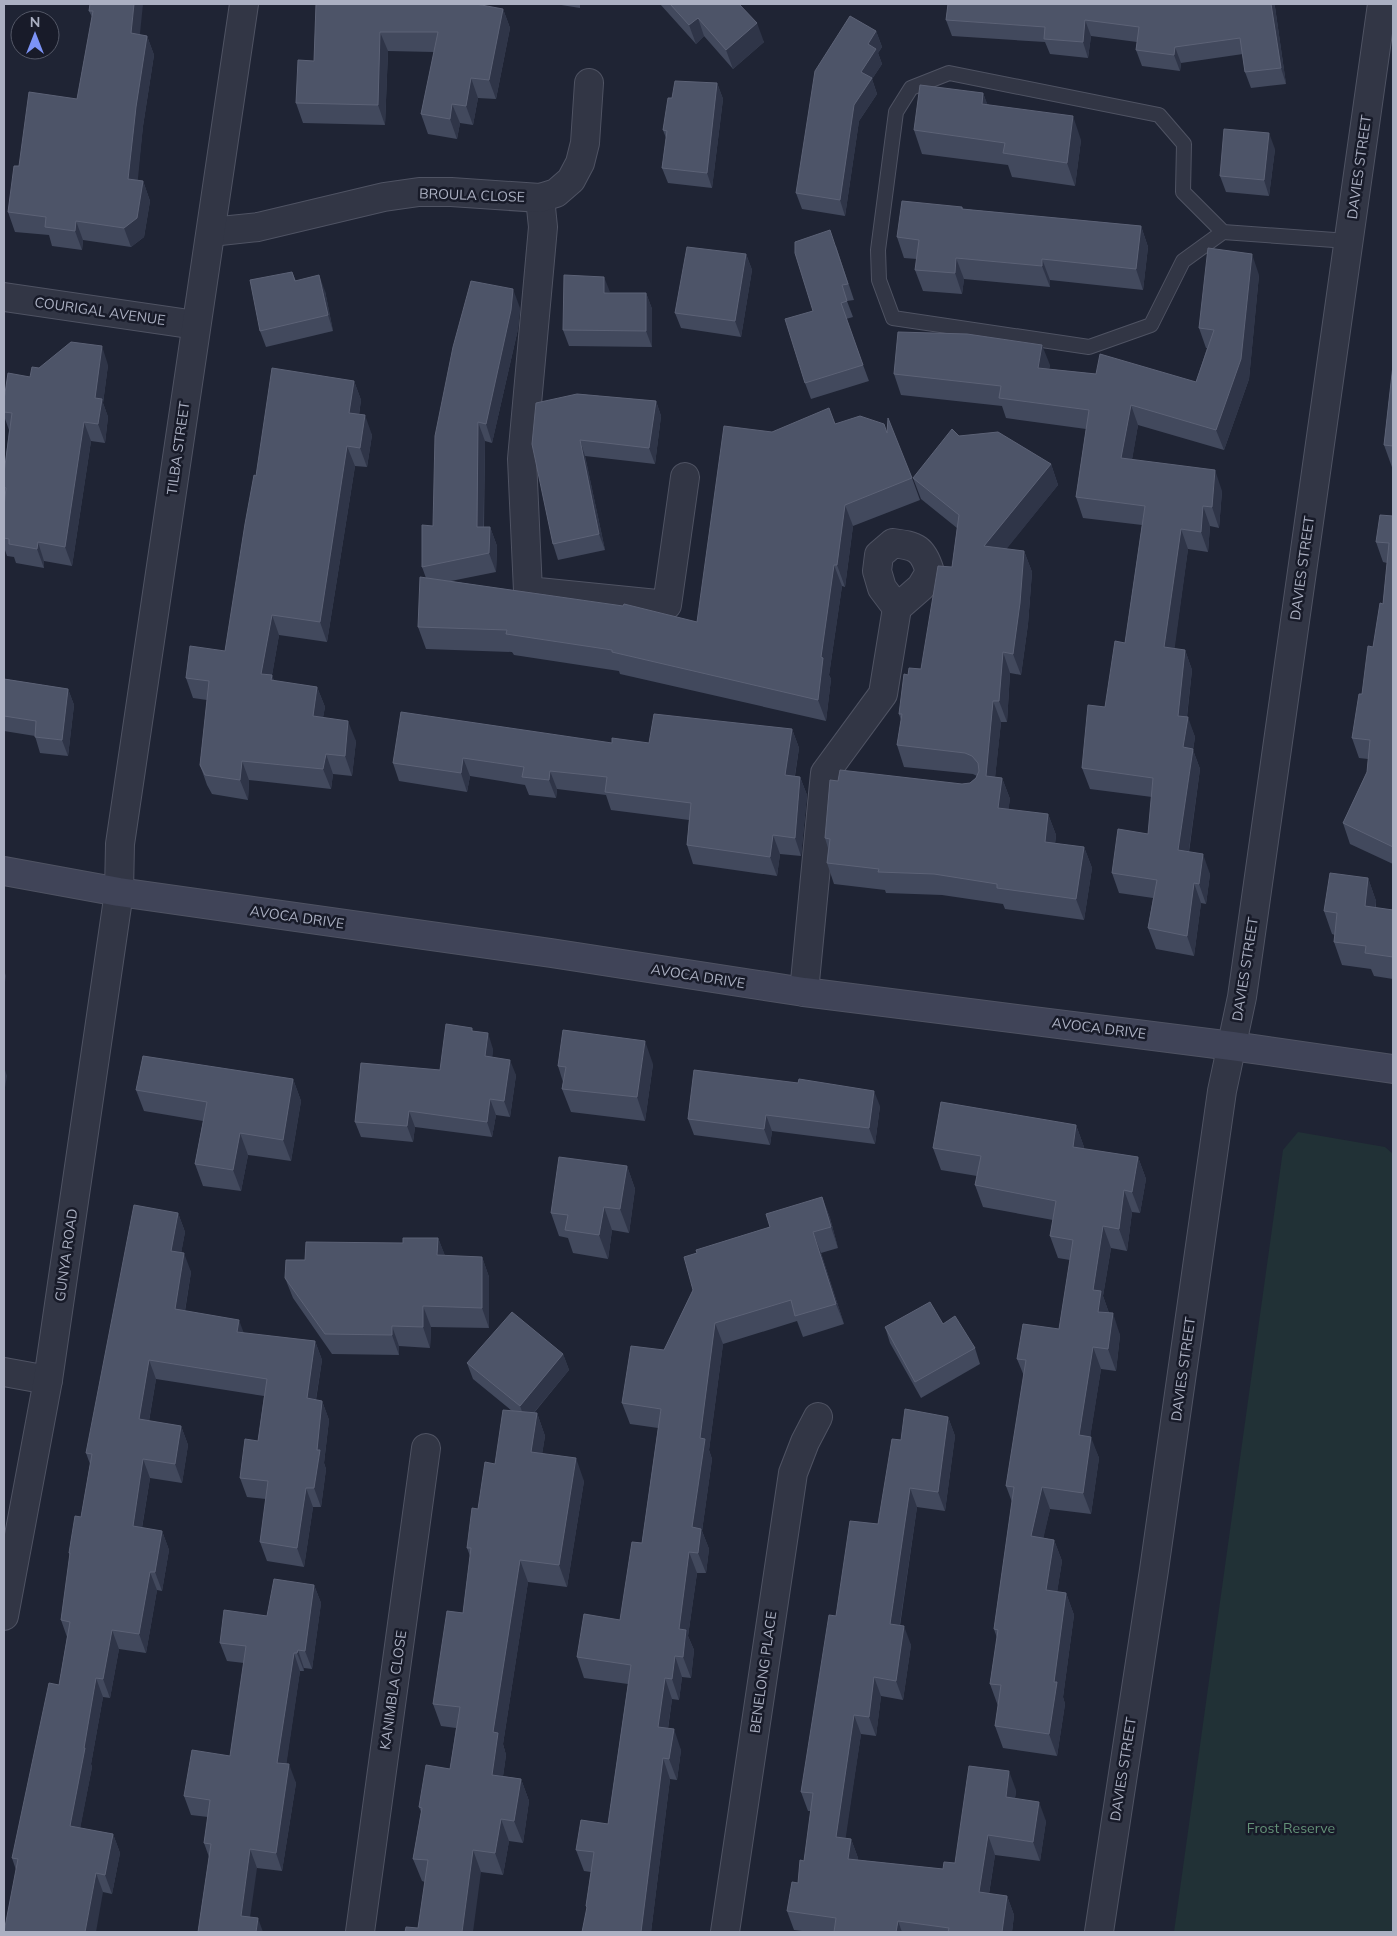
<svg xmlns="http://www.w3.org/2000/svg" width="1397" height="1936" font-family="Mulish,sans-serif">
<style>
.green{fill:#213136}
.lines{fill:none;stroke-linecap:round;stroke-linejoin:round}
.lane-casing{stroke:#4f5363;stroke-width:16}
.street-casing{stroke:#4f5363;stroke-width:30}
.secondary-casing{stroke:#4f5363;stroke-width:30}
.lane{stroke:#323645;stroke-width:14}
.street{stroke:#323645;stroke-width:28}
.secondary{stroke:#404458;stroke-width:28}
.wall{fill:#42495d}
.shaded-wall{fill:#2f3548}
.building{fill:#4d5468;stroke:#5c6276}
.labels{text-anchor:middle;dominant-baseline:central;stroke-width:5;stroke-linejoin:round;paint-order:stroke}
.street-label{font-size:14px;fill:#abb0c2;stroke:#181b29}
.park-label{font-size:14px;fill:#649278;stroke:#181b29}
</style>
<rect width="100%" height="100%" fill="#1f2434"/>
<!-- green -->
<polygon class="green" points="1298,1132 1385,1147 1393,1154 1393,1932 1174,1932 1283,1150"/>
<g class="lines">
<!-- lane casing -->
<g class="lane-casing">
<polyline id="lane" points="1223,232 1183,261 1151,325 1089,347 893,318 879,280 878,250 896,112 911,88 949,73 1159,115 1184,144 1183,192 1223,232 1348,241"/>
</g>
<!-- street casing -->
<g class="street-casing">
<g id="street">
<polyline points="540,198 543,227 522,459 528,591 667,605 685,477"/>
<polyline points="211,232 258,227 384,197 419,192 451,192 540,198 556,193 571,180 580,163 585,143 589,83"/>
<polyline points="4,297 196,325"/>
<path d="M804,992L825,773L883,694L897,608L921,587L930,572C923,548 916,546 893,543L879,555L877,571L882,588L897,608"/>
<polyline points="4,1372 48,1380"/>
<polyline points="4,1616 48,1380 119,892 120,844 244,4"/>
<polyline points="360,1932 426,1448"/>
<polyline points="725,1932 793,1473 805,1442 818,1417"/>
<polyline points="1099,1932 1154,1570 1222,1091 1242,997 1382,4"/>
</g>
</g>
<!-- secondary casing -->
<g class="secondary-casing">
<polyline id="secondary" points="4,871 119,892 551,953 804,992 1232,1046 1393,1069"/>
</g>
<!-- lane -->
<use href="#lane" class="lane"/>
<!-- street -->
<use href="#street" class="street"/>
<!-- secondary -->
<use href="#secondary" class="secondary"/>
</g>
<!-- wall -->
<g class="wall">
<polygon points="90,4 140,35 147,36 154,55 143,126 137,181 143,181 150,201 144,237 131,247 83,240 82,250 52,246 49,235 15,232 8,212 19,166 77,99 92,17 89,11"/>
<polygon points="316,4 503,9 510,28 496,99 478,98 473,125 460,123 457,139 428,134 421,114 434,52 388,51 385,125 303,123 296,103 314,61"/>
<polygon points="555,4 580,4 580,8"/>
<polygon points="660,4 739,4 764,42 733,69 704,36 696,44"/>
<polygon points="948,4 1274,4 1275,7 1286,84 1251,88 1245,72 1243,54 1181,63 1180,71 1142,66 1136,50 1137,42 1091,36 1088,58 1050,54 1045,42 952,36 946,20"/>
<polygon points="876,31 882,47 878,53 882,64 872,79 877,94 859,121 845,216 802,209 796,193"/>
<polygon points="717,83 723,99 712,188 668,183 662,168 666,138 663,130 672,98"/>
<polygon points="983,93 987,104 1081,140 1075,186 1012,177 1008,165 922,154 914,130"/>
<polygon points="1275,149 1269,196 1226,192 1220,176"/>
<polygon points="962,207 963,209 1141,226 1148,247 1143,290 1050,280 1050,287 964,279 962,294 923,291 915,270 917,259 904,258 897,237"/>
<polygon points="836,246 854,300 847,301 853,317 846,319 869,381 811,399 805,383"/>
<polygon points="746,254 752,270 741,337 681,328 675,313"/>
<polygon points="292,272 296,281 325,291 333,331 266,347 260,331"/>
<polygon points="1259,275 1249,379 1224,450 1138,425 1132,459 1222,491 1219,528 1210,526 1208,552 1188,549 1174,649 1185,650 1192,670 1187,717 1195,737 1193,750 1200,769 1189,852 1210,874 1206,904 1201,903 1194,956 1156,949 1148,928 1153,898 1119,893 1112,873 1148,834 1152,797 1090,789 1082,768 1105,707 1125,643 1142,525 1083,518 1076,497 1086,429 1006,418 1002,406 901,395 894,374 1050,365 1049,369 1096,374 1196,382 1207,348 1206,348 1199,328"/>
<polygon points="610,293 646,293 652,309 652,347 569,346 563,330"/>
<polygon points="520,308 518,329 492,443 485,441 484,527 490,527 497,546 496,572 451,581 697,622 772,432 835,424 887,433 912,478 920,500 853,526 845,587 842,586 829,675 831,679 826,721 620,674 619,671 514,655 512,652 426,649 418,627 426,578 422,567 433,526"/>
<polygon points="108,365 103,403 108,417 105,443 91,441 72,566 44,561 44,568 16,563 14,557 7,556 4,547 4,507 5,496 4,492 4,473 9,430 4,416 4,400 30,377"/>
<polygon points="1393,365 1393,470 1384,445"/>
<polygon points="354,381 361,400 359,415 372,435 367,467 355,466 327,642 279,635 272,675 274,681 317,687 325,707 323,717 356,741 352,776 333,774 331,789 249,780 248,800 212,794 207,785 200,765 207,700 193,698 186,678 225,651 256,476"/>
<polygon points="577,394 656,401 661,416 655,464 585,456 605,550 558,560 553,544"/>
<polygon points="959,436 1051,464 1058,485 1006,549 1024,551 1032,572 1028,624 1021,675 1010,673 1007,722 1001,722 995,777 1002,778 1010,799 1008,810 1048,814 1056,835 1055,844 1084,847 1092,868 1084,920 1005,909 1003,904 942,895 886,893 885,890 834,884 827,863 828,848 825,838 838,781 962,784 970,783 976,778 977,776 973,774 904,767 897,745 901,720 899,714 908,675 921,669 952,567 957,528 921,499 913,478"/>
<polygon points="1393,516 1393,864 1350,844 1343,823 1367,772 1368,759 1359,758 1352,738 1383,604 1387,563 1383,562 1376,542"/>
<polygon points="4,679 68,689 74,705 68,756 40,753 35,736 4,731"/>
<polygon points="792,729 799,748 795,776 800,777 807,795 801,856 780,854 777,876 693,864 687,845 689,820 611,810 606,795 557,789 556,798 529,795 525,785 470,776 467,792 399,781 393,763 612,743 649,743"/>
<polygon points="1368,878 1376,901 1376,908 1393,910 1393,979 1374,976 1371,969 1342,965 1334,942 1335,935 1332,934 1324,911"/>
<polygon points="474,1032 493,1049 492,1057 516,1075 510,1117 496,1115 492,1137 415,1127 413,1142 361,1137 355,1122 440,1070"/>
<polygon points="653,1064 645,1121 571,1112 562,1089 563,1082 558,1066"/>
<polygon points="293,1079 301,1101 291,1161 248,1155 241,1191 203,1186 195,1164 203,1121 144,1111 136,1090"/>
<polygon points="880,1106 875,1144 772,1131 770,1145 694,1135 688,1119"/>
<polygon points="1076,1125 1084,1147 1084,1149 1138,1157 1146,1179 1140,1213 1132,1212 1127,1251 1111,1248 1103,1296 1109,1313 1120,1335 1116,1371 1101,1369 1090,1437 1099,1458 1091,1514 1050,1509 1043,1538 1054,1540 1062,1561 1057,1592 1066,1593 1074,1615 1063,1697 1065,1704 1057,1756 1003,1748 995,1726 998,1706 990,1684 997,1638 994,1629 1012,1502 1006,1486 1024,1376 1017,1359 1059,1329 1070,1260 1058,1258 1050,1236 1053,1220 983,1207 975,1185 977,1176 941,1170 933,1148"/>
<polygon points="627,1166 635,1189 629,1233 612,1230 608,1259 573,1253 568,1238 559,1236 551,1213"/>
<polygon points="822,1197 830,1218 838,1248 821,1253 844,1324 803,1337 797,1321 723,1344 709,1450 712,1459 702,1531 709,1549 706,1573 697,1573 688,1636 694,1650 691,1678 682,1677 679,1700 672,1699 668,1729 681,1750 677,1780 670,1779 651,1932 582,1932 587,1909 586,1906 591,1872 584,1871 576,1850 608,1824 628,1684 584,1678 577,1657 620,1620 642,1543 658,1428 630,1424 622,1403 664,1350 693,1290 697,1253 770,1227"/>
<polygon points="178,1213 185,1232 181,1253 191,1272 185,1311 244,1333 315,1341 322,1360 316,1400 322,1401 329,1420 324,1463 326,1469 321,1507 313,1507 304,1567 267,1561 260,1542 266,1499 247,1497 240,1478 258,1441 264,1396 156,1379 149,1421 181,1426 188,1445 182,1483 150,1478 142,1528 162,1531 169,1550 162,1591 157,1590 146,1653 119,1649 110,1698 103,1697 91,1764 92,1767 80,1828 113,1834 120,1853 112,1894 103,1892 16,1870 12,1858 59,1685 67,1637 61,1620 70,1556 69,1553 81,1517 90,1464 86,1453"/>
<polygon points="438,1238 445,1256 482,1257 489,1277 489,1328 431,1327 430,1348 399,1346 399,1355 332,1354 293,1298 285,1278 305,1260"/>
<polygon points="943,1324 975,1348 980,1364 921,1398 890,1343 885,1327"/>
<polygon points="563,1354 569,1370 534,1413 537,1413 545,1436 542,1454 584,1481 567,1587 528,1582 503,1744 506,1755 503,1776 521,1779 529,1801 523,1843 509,1841 503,1875 481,1872 418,1928 425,1882 422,1881 413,1859 421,1812 419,1807 450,1769 456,1728 441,1726 433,1704 463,1613 470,1556 467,1548 478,1509 495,1464 512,1411 473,1379 467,1363"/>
<polygon points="948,1417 955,1436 945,1511 917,1507 900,1626 911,1645 903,1700 881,1696 876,1736 861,1734 845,1838 851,1839 858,1858 858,1860 943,1869 955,1863 1016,1790 1015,1798 1046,1821 1040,1861 995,1855 989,1894 1007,1896 1014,1915 1012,1932 810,1932 794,1930 787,1911 798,1883 804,1861 811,1811 808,1811 801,1792 836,1616 878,1524 901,1440"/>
<polygon points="314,1585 321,1603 312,1669 304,1668 304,1671 300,1671 286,1764 296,1783 282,1871 257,1868 198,1932 209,1857 204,1843 208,1817 191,1815 184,1796 230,1756 244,1663 227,1661 220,1643 267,1616"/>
</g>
<!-- shaded-wall -->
<g class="shaded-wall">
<polygon points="134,4 143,4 138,53 131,33"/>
<polygon points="1271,4 1274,4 1275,7 1286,84 1281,68"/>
<polygon points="503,9 510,28 496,99 489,80"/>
<polygon points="698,18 704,36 696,44 689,25"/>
<polygon points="1085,20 1091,36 1088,58 1083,42"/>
<polygon points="757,23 764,42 733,69 726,50"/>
<polygon points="876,31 882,47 878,53 882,64 872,79 877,94 859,121 845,216 840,200 854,105 868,44"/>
<polygon points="380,32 388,51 385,125 378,105"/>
<polygon points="147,36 154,55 143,126 136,199 128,179 136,107"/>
<polygon points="1175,47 1181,63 1180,71 1174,55"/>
<polygon points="471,78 478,98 473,125 466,106"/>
<polygon points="717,83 723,99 712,188 707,173"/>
<polygon points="983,93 992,116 982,104"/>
<polygon points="452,104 460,123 457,139 450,119"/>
<polygon points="1073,116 1081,140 1075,186 1067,163"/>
<polygon points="1269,133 1275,149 1269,196 1264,180"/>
<polygon points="143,181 150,201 144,237 131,247 124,228"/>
<polygon points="76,221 83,240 82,250 75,231"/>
<polygon points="1141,226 1148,247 1143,290 1136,269"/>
<polygon points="746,254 752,270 741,337 735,321"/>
<polygon points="1252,254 1259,275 1249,379 1224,450 1216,430"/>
<polygon points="956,258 964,279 962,294 955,273"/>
<polygon points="1042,259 1050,280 1050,287 1042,266"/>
<polygon points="319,275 325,291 333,331 328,315"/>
<polygon points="604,277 610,292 604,293"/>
<polygon points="513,289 520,308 518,329 492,443 486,424"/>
<polygon points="646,293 652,309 652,347 646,331"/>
<polygon points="1042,345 1050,365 1046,388 1038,368"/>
<polygon points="102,346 108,365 103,403 108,417 105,443 98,424 95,398"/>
<polygon points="354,381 361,400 356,433 349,413"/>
<polygon points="656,401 661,416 655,464 649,448"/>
<polygon points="1131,405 1138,425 1129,478 1121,458"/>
<polygon points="365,415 372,435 367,467 360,448"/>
<polygon points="84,422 91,441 72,566 65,547"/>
<polygon points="478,422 485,441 483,546 477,527"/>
<polygon points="580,440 585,456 605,550 599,534"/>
<polygon points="347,446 355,466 327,642 320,622"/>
<polygon points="1051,464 1058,485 992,567 984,546"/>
<polygon points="1215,470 1222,491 1219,528 1212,507"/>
<polygon points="845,505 853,526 845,587 837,565"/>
<polygon points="1203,506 1210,526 1208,552 1201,532"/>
<polygon points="490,527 497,546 496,572 489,553"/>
<polygon points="1181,529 1188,549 1172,668 1164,647"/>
<polygon points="38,542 44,561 44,568 37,549"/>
<polygon points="1024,551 1032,572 1028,624 1021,675 1013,654"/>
<polygon points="834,565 842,586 829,675 831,679 826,721 818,700 821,657"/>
<polygon points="272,615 279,635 272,675 279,695 261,674"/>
<polygon points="1185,650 1192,670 1185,732 1188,717 1195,737 1193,750 1200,769 1186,871 1178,850 1183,747 1178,716"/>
<polygon points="1003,652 1010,673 1007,722 999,701"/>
<polygon points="317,687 325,707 320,736 313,716"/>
<polygon points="68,689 74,705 68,756 62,740"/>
<polygon points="993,701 1001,722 993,797 986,776"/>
<polygon points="348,721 356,741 352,776 345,756"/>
<polygon points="792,729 799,748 792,793 785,775"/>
<polygon points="326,754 333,774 331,789 323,769"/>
<polygon points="463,758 470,776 467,792 461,773"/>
<polygon points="242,761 249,780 248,800 240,780"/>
<polygon points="550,771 557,789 556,798 549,780"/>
<polygon points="800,777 807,795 801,856 795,838"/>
<polygon points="1002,778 1010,799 1006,829 998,808"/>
<polygon points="1048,814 1056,835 1052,864 1045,842"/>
<polygon points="773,835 780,854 777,876 770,857"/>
<polygon points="1084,847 1092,868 1084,920 1076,899"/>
<polygon points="1203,854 1210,874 1206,904 1199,884"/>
<polygon points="1368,878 1376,901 1373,929 1365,906"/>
<polygon points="1194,883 1201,903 1194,956 1187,936"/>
<polygon points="4,970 6,976 4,988"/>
<polygon points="488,1033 493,1049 491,1072 485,1056"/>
<polygon points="645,1041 653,1064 645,1121 637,1097"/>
<polygon points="510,1060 516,1075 510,1117 504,1101"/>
<polygon points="4,1067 7,1076 4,1093"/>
<polygon points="293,1079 301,1101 291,1161 283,1140"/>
<polygon points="874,1091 880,1106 875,1144 869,1128"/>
<polygon points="490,1099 496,1115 492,1137 487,1122"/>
<polygon points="409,1111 415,1127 413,1142 407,1126"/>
<polygon points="766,1115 772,1131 770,1145 764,1129"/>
<polygon points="1076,1125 1084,1147 1081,1169 1073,1147"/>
<polygon points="240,1133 248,1155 241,1191 233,1170"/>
<polygon points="1138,1157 1146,1179 1140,1213 1132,1192"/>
<polygon points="627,1166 635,1189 629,1233 620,1209"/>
<polygon points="1124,1190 1132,1212 1127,1251 1119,1229"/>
<polygon points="822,1197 830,1218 838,1248 831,1227"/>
<polygon points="604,1207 612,1230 608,1259 599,1235"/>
<polygon points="178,1213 185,1232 178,1270 171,1251"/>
<polygon points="1103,1226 1111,1248 1103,1296 1109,1313 1098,1312 1093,1290"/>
<polygon points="813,1232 821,1253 844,1324 836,1304"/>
<polygon points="438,1238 446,1258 437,1255"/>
<polygon points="184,1253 191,1272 182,1328 175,1309"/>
<polygon points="482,1257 489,1277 489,1328 482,1308"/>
<polygon points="423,1306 431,1327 430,1348 423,1327"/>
<polygon points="1113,1313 1120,1335 1116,1371 1108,1349"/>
<polygon points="239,1320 246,1339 237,1332"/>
<polygon points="715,1323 723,1344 709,1450 712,1459 702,1531 709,1549 706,1573 698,1553 692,1527 700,1438"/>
<polygon points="392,1326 399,1346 399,1355 392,1335"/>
<polygon points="315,1341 322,1360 313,1417 307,1398"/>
<polygon points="1093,1347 1101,1369 1087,1457 1079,1435"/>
<polygon points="563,1354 569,1370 526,1422 520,1406"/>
<polygon points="149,1360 156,1379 146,1438 139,1419"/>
<polygon points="322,1401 329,1420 324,1463 326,1469 321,1507 314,1488 317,1450"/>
<polygon points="537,1413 545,1436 539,1474 531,1452"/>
<polygon points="948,1417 955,1436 945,1511 938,1492"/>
<polygon points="181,1426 188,1445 182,1483 175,1464"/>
<polygon points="1091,1437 1099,1458 1091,1514 1083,1493"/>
<polygon points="576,1458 584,1481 567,1587 559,1565"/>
<polygon points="143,1459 150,1478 139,1545 133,1526"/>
<polygon points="1042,1487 1050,1509 1039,1558 1031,1536"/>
<polygon points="306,1488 313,1507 304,1567 297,1548"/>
<polygon points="910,1488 917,1507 897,1643 890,1624"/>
<polygon points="162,1531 169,1550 162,1591 155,1572"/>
<polygon points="1054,1540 1062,1561 1054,1612 1046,1590"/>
<polygon points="689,1552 697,1573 688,1636 694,1650 691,1678 683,1657 679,1629"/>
<polygon points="520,1560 528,1582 503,1744 506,1755 500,1798 492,1775 493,1732"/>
<polygon points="150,1572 157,1590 146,1653 139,1634"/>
<polygon points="314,1585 321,1603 312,1669 305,1651"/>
<polygon points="1066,1593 1074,1615 1063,1697 1065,1704 1057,1756 1049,1734 1054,1682"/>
<polygon points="904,1626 911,1645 903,1700 896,1681"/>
<polygon points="112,1630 119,1649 110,1698 103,1679"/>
<polygon points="298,1650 304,1668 304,1671 297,1653"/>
<polygon points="294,1653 300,1671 284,1781 277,1763"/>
<polygon points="675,1656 682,1677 679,1700 672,1679"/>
<polygon points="874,1677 881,1696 876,1736 869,1717"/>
<polygon points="96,1678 103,1697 91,1764 92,1767 77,1845 70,1826"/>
<polygon points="665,1678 672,1699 665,1748 658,1727"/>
<polygon points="854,1715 861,1734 843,1856 836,1837"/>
<polygon points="674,1729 681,1750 677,1780 669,1759"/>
<polygon points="663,1758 670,1779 651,1932 641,1932"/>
<polygon points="289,1764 296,1783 282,1871 276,1853"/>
<polygon points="1009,1771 1016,1790 1013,1816 1006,1797"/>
<polygon points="521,1779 529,1801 523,1843 514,1821"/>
<polygon points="1039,1802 1046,1821 1040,1861 1033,1842"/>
<polygon points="501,1819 509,1841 503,1875 495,1853"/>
<polygon points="113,1834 120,1853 112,1894 105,1875"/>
<polygon points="988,1835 995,1855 986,1912 979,1892"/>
<polygon points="851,1839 858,1858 855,1878 848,1859"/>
<polygon points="250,1849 257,1868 248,1932 241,1916"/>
<polygon points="473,1850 481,1872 473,1932 462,1932"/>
<polygon points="96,1873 103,1892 96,1932 85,1932"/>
<polygon points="1007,1896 1014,1915 1012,1932 1002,1932"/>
<polygon points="258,1918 263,1932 256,1932"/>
<polygon points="898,1921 902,1932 896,1932"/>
</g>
<!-- building -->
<g class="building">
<polygon points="90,4 134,4 131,33 147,36 136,107 128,179 143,181 137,218 124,228 76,221 75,231 45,227 46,217 8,212 14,166 19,166 29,92 77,99 93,11 89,11"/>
<polygon points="316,4 476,4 503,9 489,80 471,78 466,106 452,104 450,119 421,114 438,32 380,32 378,105 296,103 298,60 314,61"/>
<polygon points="670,4 739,4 757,23 726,50 698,18 689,25"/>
<polygon points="948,4 1271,4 1281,68 1245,72 1240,38 1175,47 1174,55 1136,50 1139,27 1085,20 1083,42 1044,39 1045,27 946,20"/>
<polygon points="850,16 876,31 868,44 876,49 861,72 872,78 854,105 840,200 796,193 815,71"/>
<polygon points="675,81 717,83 707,173 662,168 667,131 663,130 668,98 672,98"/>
<polygon points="920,85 983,93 982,104 1073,116 1067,163 1003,153 1005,143 914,130"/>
<polygon points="1224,129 1269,133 1264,180 1220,176"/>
<polygon points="902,201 962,207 962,209 1141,226 1136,269 1042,259 1042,266 956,258 955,273 915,270 919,240 897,237"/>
<polygon points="830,230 848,284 842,285 847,301 841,303 863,365 805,383 785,319 813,311 795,253 795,242"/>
<polygon points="687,247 746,254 735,321 675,313"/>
<polygon points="1208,248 1252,254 1241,359 1216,430 1131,405 1121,458 1215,470 1212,507 1203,506 1201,532 1181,529 1164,647 1185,650 1178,716 1188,717 1183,747 1193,749 1178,850 1203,854 1199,884 1194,883 1187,936 1148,928 1157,880 1112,873 1118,829 1148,834 1153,778 1082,768 1088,705 1105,707 1115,641 1125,643 1145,506 1076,497 1089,410 999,398 1001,386 894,374 898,332 967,334 1042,345 1038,368 1096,374 1100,354 1196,382 1214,330 1199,328"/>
<polygon points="292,272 295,281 319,275 328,315 260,331 250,280"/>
<polygon points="564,275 604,277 604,293 646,293 646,331 563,330"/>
<polygon points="471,281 513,289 511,310 486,424 478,422 477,527 490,527 489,553 422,567 422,525 433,526 435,436 453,347"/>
<polygon points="71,342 102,346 95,398 102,399 98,424 84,422 65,547 38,542 37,549 9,544 9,539 4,538 4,507 6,488 4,487 4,473 12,413 4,412 4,400 8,373 30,377 32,367 39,368"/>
<polygon points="1393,365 1393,446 1384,445"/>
<polygon points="272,368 354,381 349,413 365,415 360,448 347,446 320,622 272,615 261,674 272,675 271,680 317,687 313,716 348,721 345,756 326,754 323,769 242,761 240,780 205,775 200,765 209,681 186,678 190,646 225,651 245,524 254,475 256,476"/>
<polygon points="577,394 656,401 649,448 580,440 599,534 553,544 532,444 536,403"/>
<polygon points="829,408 835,424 860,416 884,424 887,433 888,418 912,478 845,505 837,565 834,565 821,657 823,658 818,700 612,652 612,650 506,634 507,630 418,627 420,577 623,606 624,604 697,622 724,426 772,432"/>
<polygon points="952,429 959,436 998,432 1051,464 984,546 1024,551 1020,603 1013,654 1003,652 999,701 993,701 986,776 1002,778 998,808 1048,814 1045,842 1084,847 1076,899 997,888 997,884 934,874 878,872 879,869 827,863 830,839 825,838 830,780 838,781 840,770 962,784 970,783 976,778 979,771 978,763 972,756 965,753 897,745 902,714 899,714 904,674 908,675 909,668 921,669 938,566 952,567 959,515 913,478"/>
<polygon points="1380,515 1393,516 1393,847 1343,823 1367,772 1370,740 1352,738 1359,694 1362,694 1368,646 1373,647 1380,603 1383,604 1389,543 1376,542"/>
<polygon points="4,679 68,689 62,740 35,737 36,721 4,716"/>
<polygon points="401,712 612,743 612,738 649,743 654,714 792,729 785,775 800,777 795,838 773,835 770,857 687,845 691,803 605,792 607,777 550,771 549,780 522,777 524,767 463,758 461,773 393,763"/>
<polygon points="1330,873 1368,878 1365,906 1393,910 1393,957 1365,953 1366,946 1334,942 1337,913 1324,911"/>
<polygon points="446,1024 472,1028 472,1031 488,1033 485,1056 510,1060 504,1101 490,1099 487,1122 409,1111 407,1126 355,1122 361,1063 440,1070"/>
<polygon points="563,1030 645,1041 637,1097 562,1089 566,1067 558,1066"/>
<polygon points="143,1056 293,1079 283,1140 240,1133 233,1170 195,1164 207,1102 136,1090"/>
<polygon points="694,1070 798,1083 799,1079 874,1091 869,1128 766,1115 764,1129 688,1119"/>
<polygon points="941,1102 1076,1125 1073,1147 1138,1157 1132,1192 1124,1190 1119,1229 1103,1226 1093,1290 1101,1291 1098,1312 1113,1313 1108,1349 1093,1347 1079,1435 1091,1437 1083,1493 1042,1487 1031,1536 1054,1540 1046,1590 1066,1593 1054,1682 1057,1682 1049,1734 995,1726 1001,1685 990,1684 998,1630 994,1629 1014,1487 1006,1486 1026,1360 1017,1359 1023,1324 1059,1329 1073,1240 1050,1236 1056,1201 975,1185 981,1156 933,1148"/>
<polygon points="559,1157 627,1166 620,1209 604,1207 599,1235 565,1230 568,1215 551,1213"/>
<polygon points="822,1197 831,1227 813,1232 836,1304 795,1316 791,1300 715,1323 700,1438 705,1439 692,1527 701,1529 698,1553 689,1552 679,1629 686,1630 683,1657 675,1656 672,1679 665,1678 658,1727 674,1729 669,1759 663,1758 641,1932 582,1932 587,1907 586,1906 594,1852 576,1850 581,1820 608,1824 631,1665 577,1657 584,1614 620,1620 632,1542 642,1543 661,1409 622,1403 631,1346 664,1350 693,1290 684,1257 697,1253 696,1250 770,1227 766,1214"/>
<polygon points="134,1205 178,1213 171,1251 184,1253 175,1309 239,1320 237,1332 315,1341 307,1398 322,1401 317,1450 320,1450 314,1488 306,1488 297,1548 260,1542 268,1481 240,1478 245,1439 258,1441 267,1379 149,1360 139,1419 181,1426 175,1464 143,1459 133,1526 162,1531 155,1572 150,1572 139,1634 112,1630 103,1679 96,1678 84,1748 85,1748 70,1826 113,1834 105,1875 96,1873 85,1932 4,1932 18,1859 12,1858 49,1683 59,1685 70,1622 61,1620 70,1553 69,1553 75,1516 81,1517 92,1454 86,1453"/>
<polygon points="403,1238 438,1238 437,1255 482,1257 482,1308 423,1306 423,1327 392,1326 392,1335 325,1334 285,1278 286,1260 305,1260 306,1242 403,1243"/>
<polygon points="930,1302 943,1324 955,1316 975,1348 915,1382 885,1327"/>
<polygon points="512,1312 563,1354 520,1406 467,1363"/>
<polygon points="905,1409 948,1417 938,1492 910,1488 890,1624 904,1626 896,1681 874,1677 869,1717 854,1715 836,1837 851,1839 848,1859 943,1869 944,1862 955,1863 969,1766 1009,1771 1006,1797 1039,1802 1033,1842 988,1835 979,1892 1007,1896 1002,1932 948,1932 949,1928 898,1921 896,1932 834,1932 836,1918 787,1911 792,1882 798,1883 800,1860 804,1861 813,1793 801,1792 829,1615 836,1616 850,1521 878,1524 892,1439 901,1440"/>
<polygon points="503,1410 537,1413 531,1452 576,1458 559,1565 520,1560 493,1732 498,1733 492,1775 521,1779 514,1821 501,1819 495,1853 473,1850 462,1932 405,1932 406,1927 418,1928 428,1860 413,1859 422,1808 419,1807 426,1765 450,1769 460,1707 433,1704 447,1611 463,1613 471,1548 467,1548 472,1508 478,1509 485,1462 495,1464"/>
<polygon points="274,1579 314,1585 305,1651 298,1650 297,1653 294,1653 277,1763 289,1764 276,1853 250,1849 241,1916 258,1918 256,1932 198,1932 211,1844 204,1843 210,1800 184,1796 192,1750 230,1756 246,1646 220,1643 224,1610 267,1616"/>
</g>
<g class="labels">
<!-- street labels -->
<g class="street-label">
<text transform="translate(1359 167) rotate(-82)">DAVIES STREET</text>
<text transform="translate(472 195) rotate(2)">BROULA CLOSE</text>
<text transform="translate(100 311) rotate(8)">COURIGAL AVENUE</text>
<text transform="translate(178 448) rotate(-82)">TILBA STREET</text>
<text transform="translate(1302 568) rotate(-82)">DAVIES STREET</text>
<text transform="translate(297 917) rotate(8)">AVOCA DRIVE</text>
<text transform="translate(1245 969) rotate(-81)">DAVIES STREET</text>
<text transform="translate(698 976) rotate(9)">AVOCA DRIVE</text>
<text transform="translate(1099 1028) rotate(7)">AVOCA DRIVE</text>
<text transform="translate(66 1255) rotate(-82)">GUNYA ROAD</text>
<text transform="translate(1183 1369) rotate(-82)">DAVIES STREET</text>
<text transform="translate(763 1672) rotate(-82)">BENELONG PLACE</text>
<text transform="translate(393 1690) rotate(-82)">KANIMBLA CLOSE</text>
<text transform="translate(1123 1769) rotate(-81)">DAVIES STREET</text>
</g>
<!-- park labels -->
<g class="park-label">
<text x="1291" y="1828">Frost Reserve</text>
</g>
</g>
<!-- border -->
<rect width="1397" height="1936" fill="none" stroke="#abb0c2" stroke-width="10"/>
<!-- north arrow -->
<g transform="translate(35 35)"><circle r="24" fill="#181b29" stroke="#535766"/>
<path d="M0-4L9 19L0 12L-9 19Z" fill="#7c93f6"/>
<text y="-8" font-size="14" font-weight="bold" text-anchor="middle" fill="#abb0c2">N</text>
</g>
</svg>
